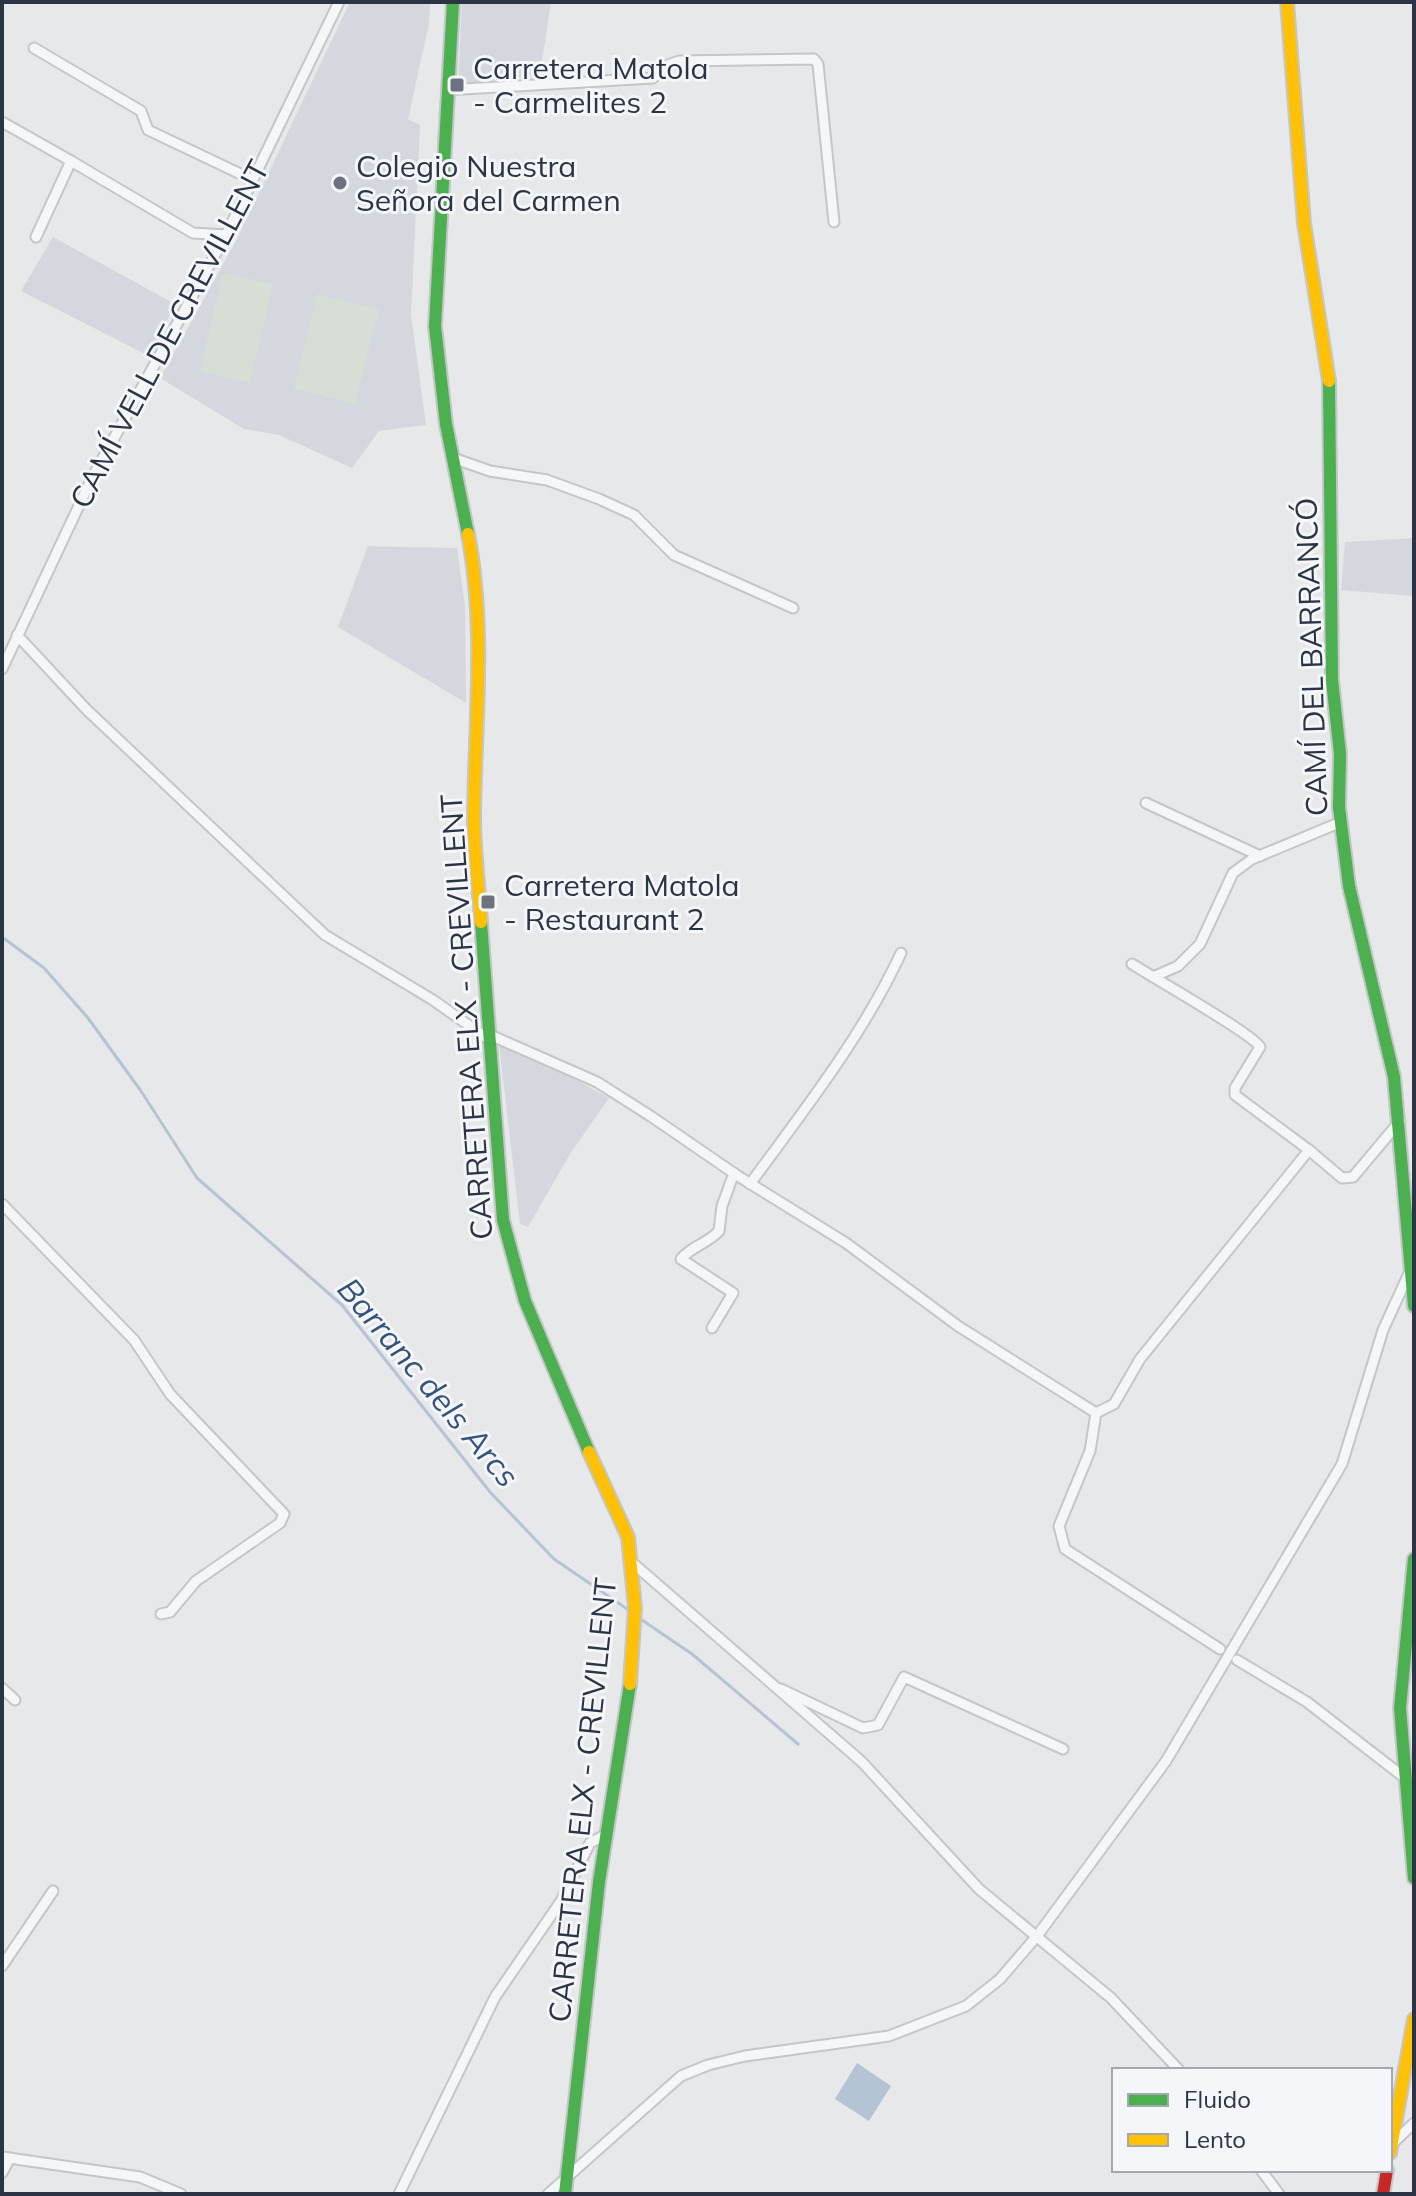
<svg xmlns="http://www.w3.org/2000/svg" width="1416" height="2196" font-family="Mulish,sans-serif">
<style>
.built{fill:#d4d7dd}
.green{fill:#d6ded6}
.water{fill:#b4c4d5}
.lines{fill:none;stroke-linecap:round;stroke-linejoin:round}
.stream{stroke:#b4c4d5;stroke-width:3}
.street-casing{stroke:#c4c6c8;stroke-width:13}
.fast-casing{stroke:#c4c6c8;stroke-width:16}
.slow-casing{stroke:#c4c6c8;stroke-width:16}
.jam-casing{stroke:#c4c6c8;stroke-width:16}
.street{stroke:#f5f6f7;stroke-width:9}
.fast{stroke:#4caf50;stroke-width:12}
.slow{stroke:#ffc107;stroke-width:12}
.jam{stroke:#c62828;stroke-width:12}
.poi-dot{fill:#6c737f;stroke:#f4f6f9;stroke-width:3}
.labels{text-anchor:middle;dominant-baseline:central;stroke-width:6;stroke-linejoin:round;paint-order:stroke}
.poi-label{font-size:30px;fill:#2b3445;stroke:#f4f6f9;text-anchor:start}
.street-label{font-size:30px;fill:#2b3445;stroke:#f4f6f9}
.water-label{font-size:32px;font-style:italic;fill:#34527a;stroke:#f4f6f9}
</style>
<rect width="100%" height="100%" fill="#e6e8ea"/>
<!-- built -->
<g class="built">
<polygon points="350,2 430,2 429,24 408,119 420,125 411,315 426,425 379,431 352,468 279,435 244,429 160,378 236,241"/>
<polygon points="462,2 551,2 540,75 458,85"/>
<polygon points="53,237 175,304 149,356 21,291"/>
<polygon points="1414,538 1414,596 1341,590 1345,542"/>
<polygon points="368,546 457,548 465,606 466,703 338,627"/>
<polygon points="499,1044 525,1052 609,1098 570,1154 528,1227 520,1224"/>
</g>
<!-- green -->
<g class="green">
<polygon points="223,273 273,284 250,383 200,371"/>
<polygon points="317,294 379,309 355,404 294,389"/>
</g>
<!-- water -->
<polygon class="water" points="857,2063 891,2086 869,2121 835,2099"/>
<g class="lines">
<!-- stream -->
<g class="stream">
<polyline points="2,937 44,968 88,1018 141,1091 197,1178 342,1305 490,1492 554,1559 633,1613"/>
<polyline points="639,1618 692,1654 798,1744"/>
</g>
<!-- street casing -->
<g class="street-casing">
<g id="street">
<polyline points="34,48 141,111 148,130 251,179"/>
<polyline points="447,90 653,78 665,66 679,61 814,59 818,64 834,222"/>
<polyline points="2,122 71,161 36,237"/>
<polyline points="71,161 193,233 226,235"/>
<polyline points="453,458 490,471 547,480 599,499 634,515 674,555 793,608"/>
<polyline points="17,635 87,710 325,935 433,1000 491,1041"/>
<polyline points="2,669 92,478 226,235 339,2"/>
<polyline points="1146,803 1260,856"/>
<polyline points="1153,977 1178,966 1200,944 1233,873 1252,859 1341,822"/>
<polyline points="490,1035 597,1082 652,1117 738,1176 846,1243 958,1326 1096,1413"/>
<polyline points="1309,1150 1342,1178 1353,1177 1400,1121"/>
<path d="M750,1184C804,1110 862,1037 901,953"/>
<polyline points="2,1204 134,1340 170,1394 284,1514 280,1523 196,1581 170,1612 161,1614"/>
<path d="M712,1328L733,1293L681,1259C693,1245 707,1244 719,1231L722,1206L734,1173"/>
<path d="M1096,1413L1114,1404L1140,1359L1309,1150L1235,1095V1088L1260,1047C1253,1034 1152,977 1132,964"/>
<polyline points="1096,1413 1090,1451 1059,1526 1065,1549 1220,1649"/>
<polyline points="635,1565 862,1762 979,1889 1111,1998 1179,2070"/>
<polyline points="1237,1660 1307,1702 1405,1778"/>
<polyline points="2,1688 15,1700"/>
<polyline points="781,1689 863,1728 878,1725 904,1677 1063,1749"/>
<polyline points="2,1966 53,1891"/>
<polyline points="1392,2144 1414,2123"/>
<polyline points="2,2157 140,2177 181,2194"/>
<polyline points="1261,2170 1279,2194"/>
<polyline points="2,2173 10,2158"/>
<polyline points="399,2194 495,1997 561,1901 590,1843 605,1835"/>
<polyline points="548,2194 681,2076 708,2065 745,2056 889,2036 966,2006 1000,1979 1037,1936 1166,1761 1342,1464 1383,1330 1410,1271"/>
</g>
</g>
<!-- fast casing -->
<g class="fast-casing">
<g id="fast">
<polyline points="453,2 435,326 446,424 468,534"/>
<polyline points="1329,381 1332,680 1340,754 1339,807 1349,886 1394,1077 1414,1306"/>
<polyline points="481,922 503,1220 525,1301 589,1452"/>
<polyline points="1414,1559 1400,1708 1414,1878"/>
<polyline points="565,2194 599,1882 630,1684"/>
</g>
</g>
<!-- slow casing -->
<g class="slow-casing">
<g id="slow">
<polyline points="1287,2 1304,223 1329,381"/>
<path d="M468,534C486,627 475,723 474,817C474,852 479,887 481,922"/>
<polyline points="589,1452 628,1537 635,1608 630,1684"/>
<polyline points="1390,2153 1414,2019"/>
</g>
</g>
<!-- jam casing -->
<g class="jam-casing">
<polyline id="jam" points="1383,2194 1387,2170"/>
</g>
<!-- street -->
<use href="#street" class="street"/>
<!-- fast -->
<use href="#fast" class="fast"/>
<!-- slow -->
<use href="#slow" class="slow"/>
<!-- jam -->
<use href="#jam" class="jam"/>
</g>
<!-- markers -->
<g class="poi-dot">
<rect x="449" y="77" width="16" height="16" rx="4"/>
<circle cx="340" cy="183" r="8"/>
<rect x="480" y="894" width="16" height="16" rx="4"/>
</g>
<g class="labels">
<!-- poi labels -->
<g class="poi-label">
<text x="473" y="68">Carretera Matola<tspan x="473" dy="34">- Carmelites 2</tspan></text>
<text x="356" y="166">Colegio Nuestra<tspan x="356" dy="34">Señora del Carmen</tspan></text>
<text x="504" y="885">Carretera Matola<tspan x="504" dy="34">- Restaurant 2</tspan></text>
</g>
<!-- street labels -->
<g class="street-label">
<text transform="translate(169 334) rotate(-62)">CAMÍ VELL DE CREVILLENT</text>
<text transform="translate(1311 657) rotate(-92)">CAMÍ DEL BARRANCÓ</text>
<text transform="translate(466 1017) rotate(-94)">CARRETERA ELX - CREVILLENT</text>
<text transform="translate(582 1800) rotate(-84)">CARRETERA ELX - CREVILLENT</text>
</g>
<!-- water labels -->
<g class="water-label">
<text transform="translate(429 1382) rotate(50)">Barranc dels Arcs</text>
</g>
</g>
<!-- border -->
<rect width="1416" height="2196" fill="none" stroke="#2b3445" stroke-width="8"/>
<!-- legend -->
<rect x="1112" y="2068" width="280" height="104" fill="#f4f6f9" stroke="#a4a8b1" stroke-width="2"/>
<rect x="1128" y="2094" width="40" height="12" fill="#4caf50" stroke="#a4a8b1" stroke-width="2"/>
<text x="1184" y="2108" font-size="24" fill="#2b3445">Fluido</text>
<rect x="1128" y="2134" width="40" height="12" fill="#ffc107" stroke="#a4a8b1" stroke-width="2"/>
<text x="1184" y="2148" font-size="24" fill="#2b3445">Lento</text>
</svg>
